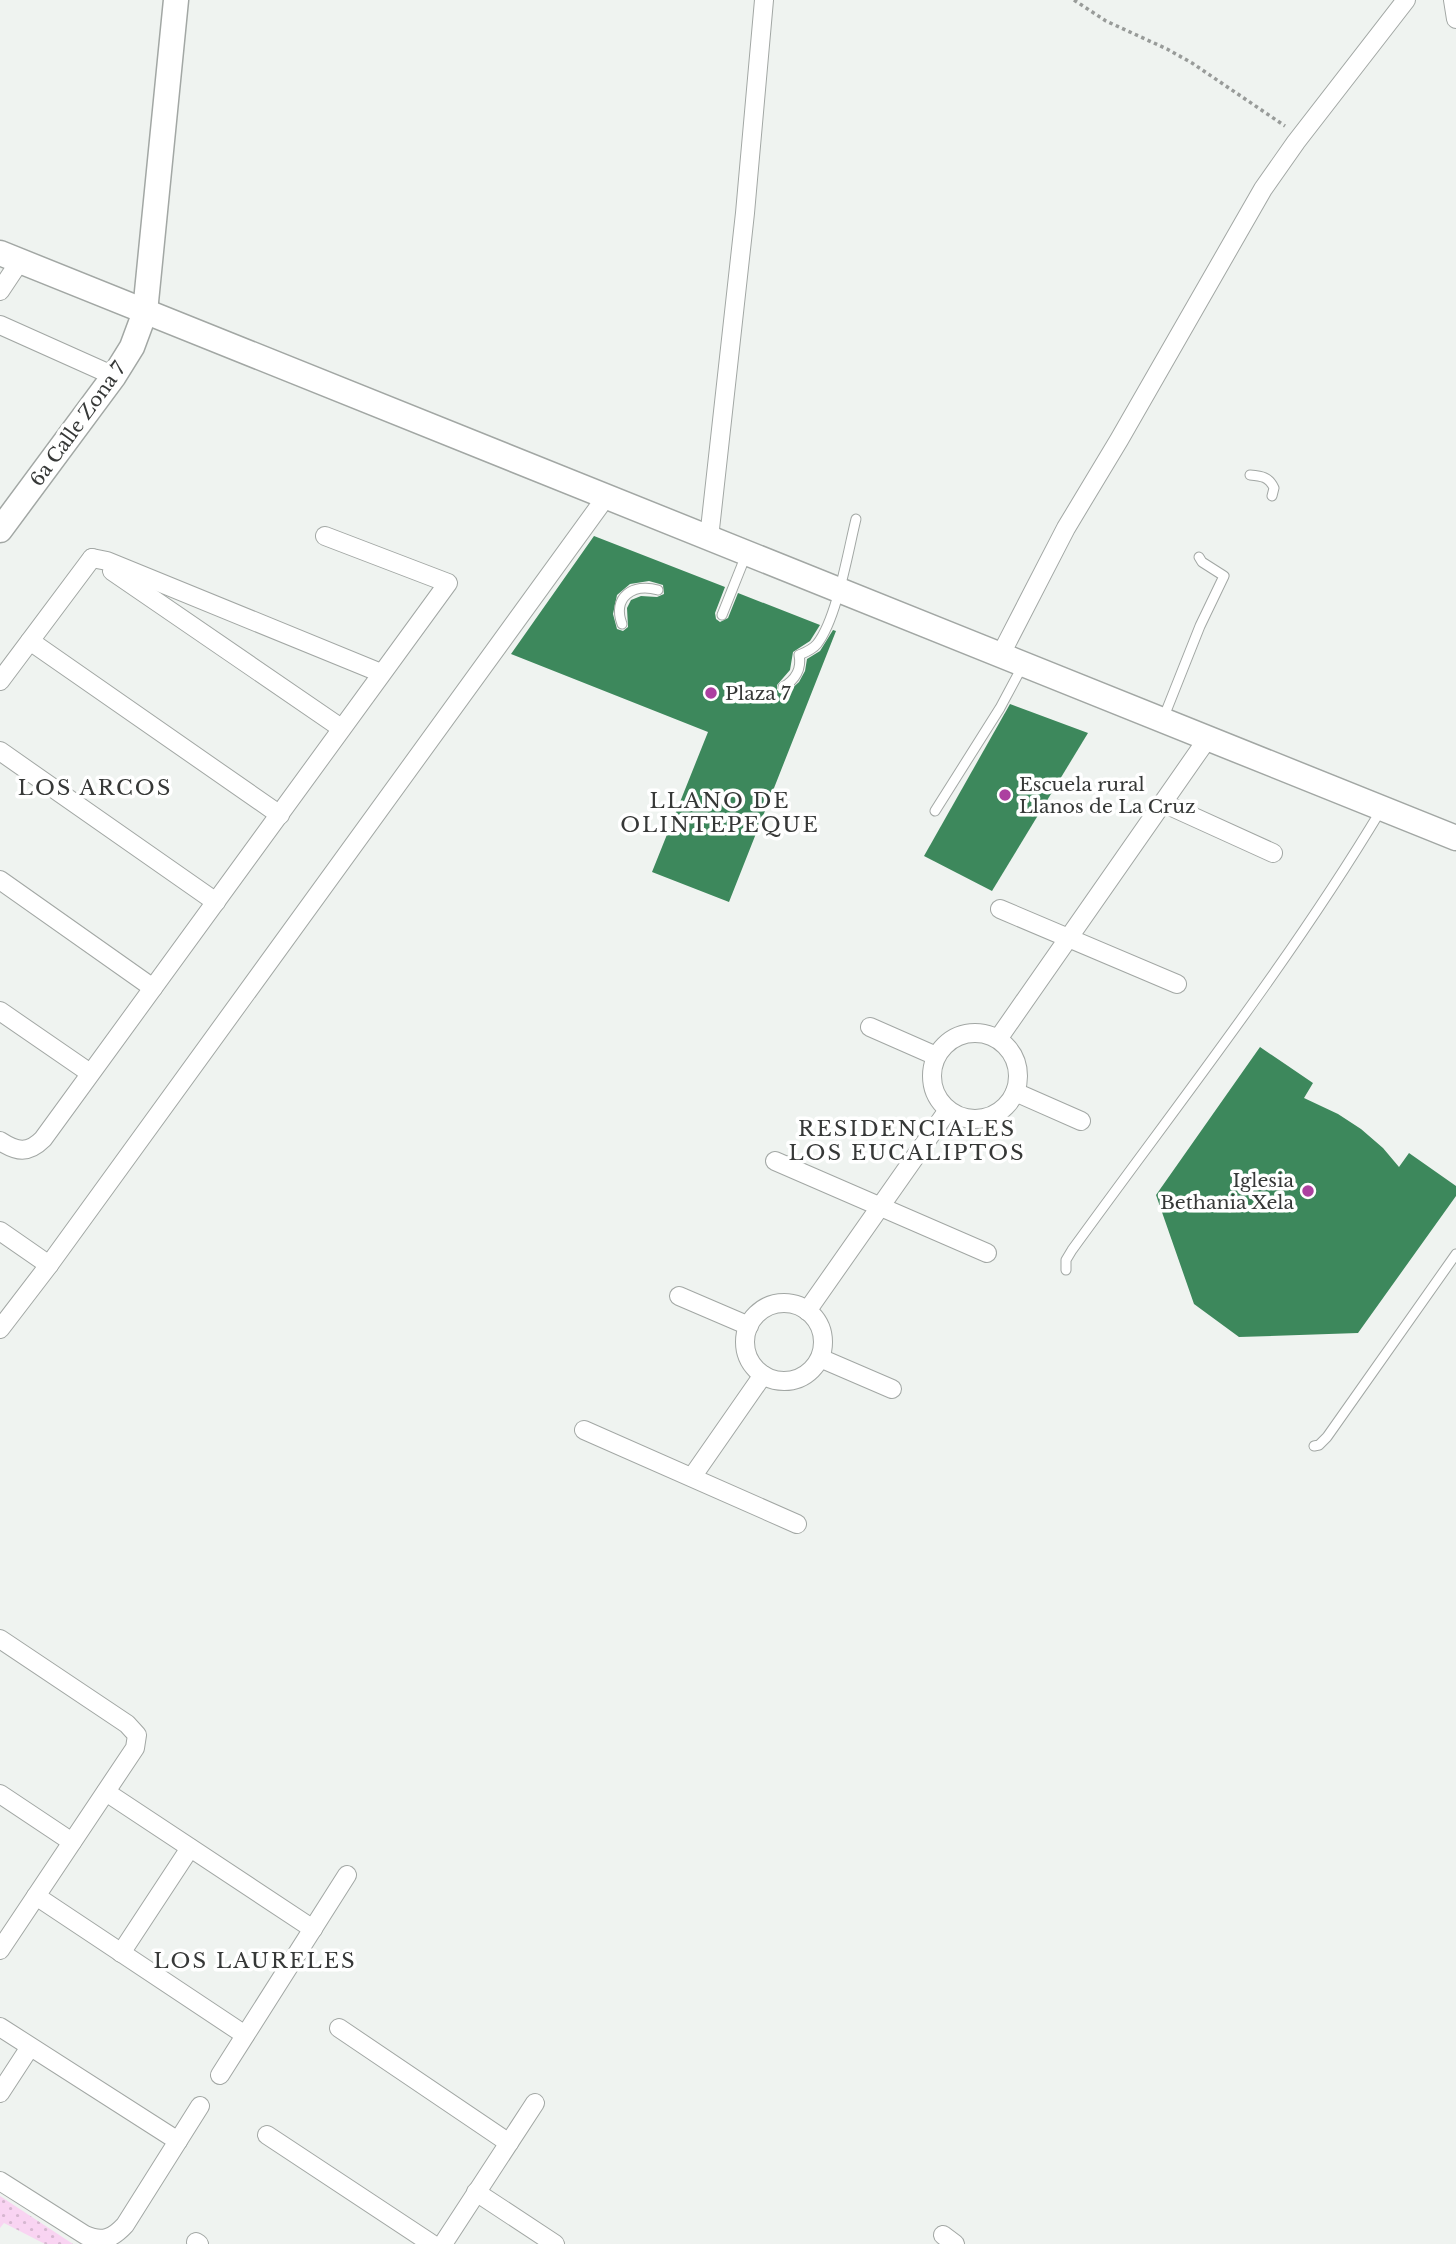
<svg xmlns="http://www.w3.org/2000/svg" width="1456" height="2244" font-family="'Libre Baskerville',serif">
<style>
.green{fill:url(#green-dots)}
.building{fill:#3d885c;fill-rule:evenodd}
.lines{fill:none;stroke-linecap:round;stroke-linejoin:round}
.lane-casing{stroke:#a2a7a4;stroke-width:11}
.street-casing{stroke:#a2a7a4;stroke-width:20}
.secondary-casing{stroke:#a2a7a4;stroke-width:27}
.path{stroke:#989b99;stroke-width:3.5;stroke-dasharray:3.5 3.5;stroke-linecap:butt}
.lane{stroke:#fff;stroke-width:9}
.street{stroke:#fff;stroke-width:18}
.secondary{stroke:#fff;stroke-width:24}
.poi-dot{fill:#ac40a0;stroke:#fff;stroke-width:2.5}
.labels{text-anchor:middle;dominant-baseline:central;stroke-width:7;stroke-linejoin:round;paint-order:stroke}
.street-label{font-size:19px;fill:#363837;stroke:#fff}
.poi-label{font-size:19px;fill:#363837;stroke:#fff;text-anchor:start}
.neighbourhood-label{font-size:21px;letter-spacing:2px;fill:#363837;stroke:#fff}
</style>
<defs>
<pattern id="green-dots" width="8" height="8" patternUnits="userSpaceOnUse" patternTransform="scale(1.75)"><rect width="8" height="8" fill="#f9d4f2"/><path d="M2 2h.1M6 6h.1" fill="none" stroke="#d6b7d0" stroke-width="1.8" stroke-linecap="round"/></pattern>
</defs>
<rect width="100%" height="100%" fill="#eff3f0"/>
<!-- green -->
<polygon class="green" points="0,2196 73,2244 45,2244 4,2223 0,2228"/>
<!-- building -->
<g class="building">
<path d="M594,536L725,587L715,613L716,619L720,622L728,618L738,593L820,625L810,641L793,652L790,670L777,685V690L781,693H787L799,682L805,671L807,659L820,651L833,630L836,631L729,902L652,872L708,732L511,654ZM649,581L663,585L664,594L657,597L641,596L631,600L627,608L628,627L623,631L617,629L613,614L617,595L630,584Z"/>
<polygon points="1010,704 1088,733 992,891 924,856"/>
<polygon points="1260,1047 1313,1083 1304,1098 1338,1114 1361,1129 1383,1148 1399,1167 1409,1153 1456,1186 1456,1196 1358,1333 1239,1337 1194,1304 1156,1195"/>
</g>
<g class="lines">
<!-- lane casing -->
<g class="lane-casing">
<g id="lane">
<path d="M1250,475C1262,476 1269,477 1274,488L1272,496"/>
<polyline points="722,615 746,555"/>
<path d="M622,624C612,597 633,583 658,590"/>
<path d="M783,687C795,680 802,669 799,655C806,652 812,650 817,644C837,619 848,551 856,519"/>
<polyline points="1163,719 1200,626 1224,576 1202,562 1199,557"/>
<polyline points="935,811 1000,708 1023,665"/>
<path d="M1066,1270V1260L1072,1250C1177,1105 1289,963 1381,810"/>
<polyline points="1314,1446 1319,1445 1327,1437 1456,1254"/>
</g>
</g>
<!-- street casing -->
<g class="street-casing">
<g id="street">
<polyline points="1453,0 1456,19"/>
<polyline points="0,291 20,261"/>
<polyline points="0,325 114,376"/>
<polyline points="709,538 745,213 764,0"/>
<polyline points="92,558 107,561 381,673"/>
<polyline points="112,571 341,728"/>
<polyline points="30,641 280,815"/>
<polyline points="1001,654 1066,528 1119,440 1263,189 1296,142 1406,0"/>
<polyline points="0,681 92,558"/>
<polyline points="0,751 216,902"/>
<polyline points="1163,803 1273,853"/>
<polyline points="0,880 153,988"/>
<polyline points="1000,909 1177,984"/>
<polyline points="0,1011 90,1073"/>
<polyline points="870,1027 936,1056"/>
<circle cx="975" cy="1076" r="43"/>
<polyline points="998,1039 1208,738"/>
<polyline points="1015,1092 1081,1121"/>
<path d="M0,1141C17,1152 28,1154 43,1139L448,583L325,536"/>
<polyline points="775,1161 987,1253"/>
<polyline points="0,1231 49,1265"/>
<polyline points="679,1296 749,1326"/>
<circle cx="784" cy="1342" r="39"/>
<polyline points="807,1311 948,1110"/>
<polyline points="0,1329 49,1265 606,497"/>
<polyline points="820,1358 892,1389"/>
<polyline points="584,1430 797,1524"/>
<polyline points="692,1477 763,1375"/>
<polyline points="0,1639 127,1724 137,1735 135,1748 0,1950"/>
<polyline points="106,1792 313,1929"/>
<polyline points="0,1794 72,1842"/>
<polyline points="36,1896 245,2035"/>
<polyline points="121,1953 190,1848"/>
<polyline points="0,2027 178,2141"/>
<polyline points="339,2028 509,2143"/>
<polyline points="220,2075 347,1875"/>
<polyline points="0,2093 30,2047"/>
<polyline points="267,2135 432,2244"/>
<path d="M0,2181L85,2235C103,2243 113,2238 125,2225L200,2106"/>
<polyline points="476,2192 555,2244"/>
<polyline points="943,2235 955,2244"/>
<polyline points="196,2242 199,2244"/>
<polyline points="443,2244 535,2103"/>
</g>
</g>
<!-- secondary casing -->
<g class="secondary-casing">
<g id="secondary">
<polyline points="0,253 1456,838"/>
<polyline points="0,530 114,376 132,347 145,312 176,0"/>
</g>
</g>
<!-- path -->
<polyline class="path" points="1074,0 1106,21 1167,49 1192,63 1285,126"/>
<!-- lane -->
<use href="#lane" class="lane"/>
<!-- street -->
<use href="#street" class="street"/>
<!-- secondary -->
<use href="#secondary" class="secondary"/>
</g>
<!-- markers -->
<g class="poi-dot">
<circle cx="711" cy="693" r="7"/>
<circle cx="1005" cy="795" r="7"/>
<circle cx="1308" cy="1191" r="7"/>
</g>
<g class="labels">
<!-- street labels -->
<g class="street-label">
<text transform="translate(78 424) rotate(-54)">6a Calle Zona 7</text>
</g>
<!-- poi labels -->
<g class="poi-label">
<text x="725" y="693">Plaza 7</text>
<text x="1019" y="784">Escuela rural<tspan x="1019" dy="22">Llanos de La Cruz</tspan></text>
<text x="1294" y="1180" text-anchor="end">Iglesia<tspan x="1294" dy="22">Bethania Xela</tspan></text>
</g>
<!-- neighbourhood labels -->
<g class="neighbourhood-label">
<text x="95" y="788">LOS ARCOS</text>
<text x="720" y="801">LLANO DE<tspan x="720" dy="24">OLINTEPEQUE</tspan></text>
<text x="907" y="1129">RESIDENCIALES<tspan x="907" dy="24">LOS EUCALIPTOS</tspan></text>
<text x="255" y="1961">LOS LAURELES</text>
</g>
</g>
</svg>
